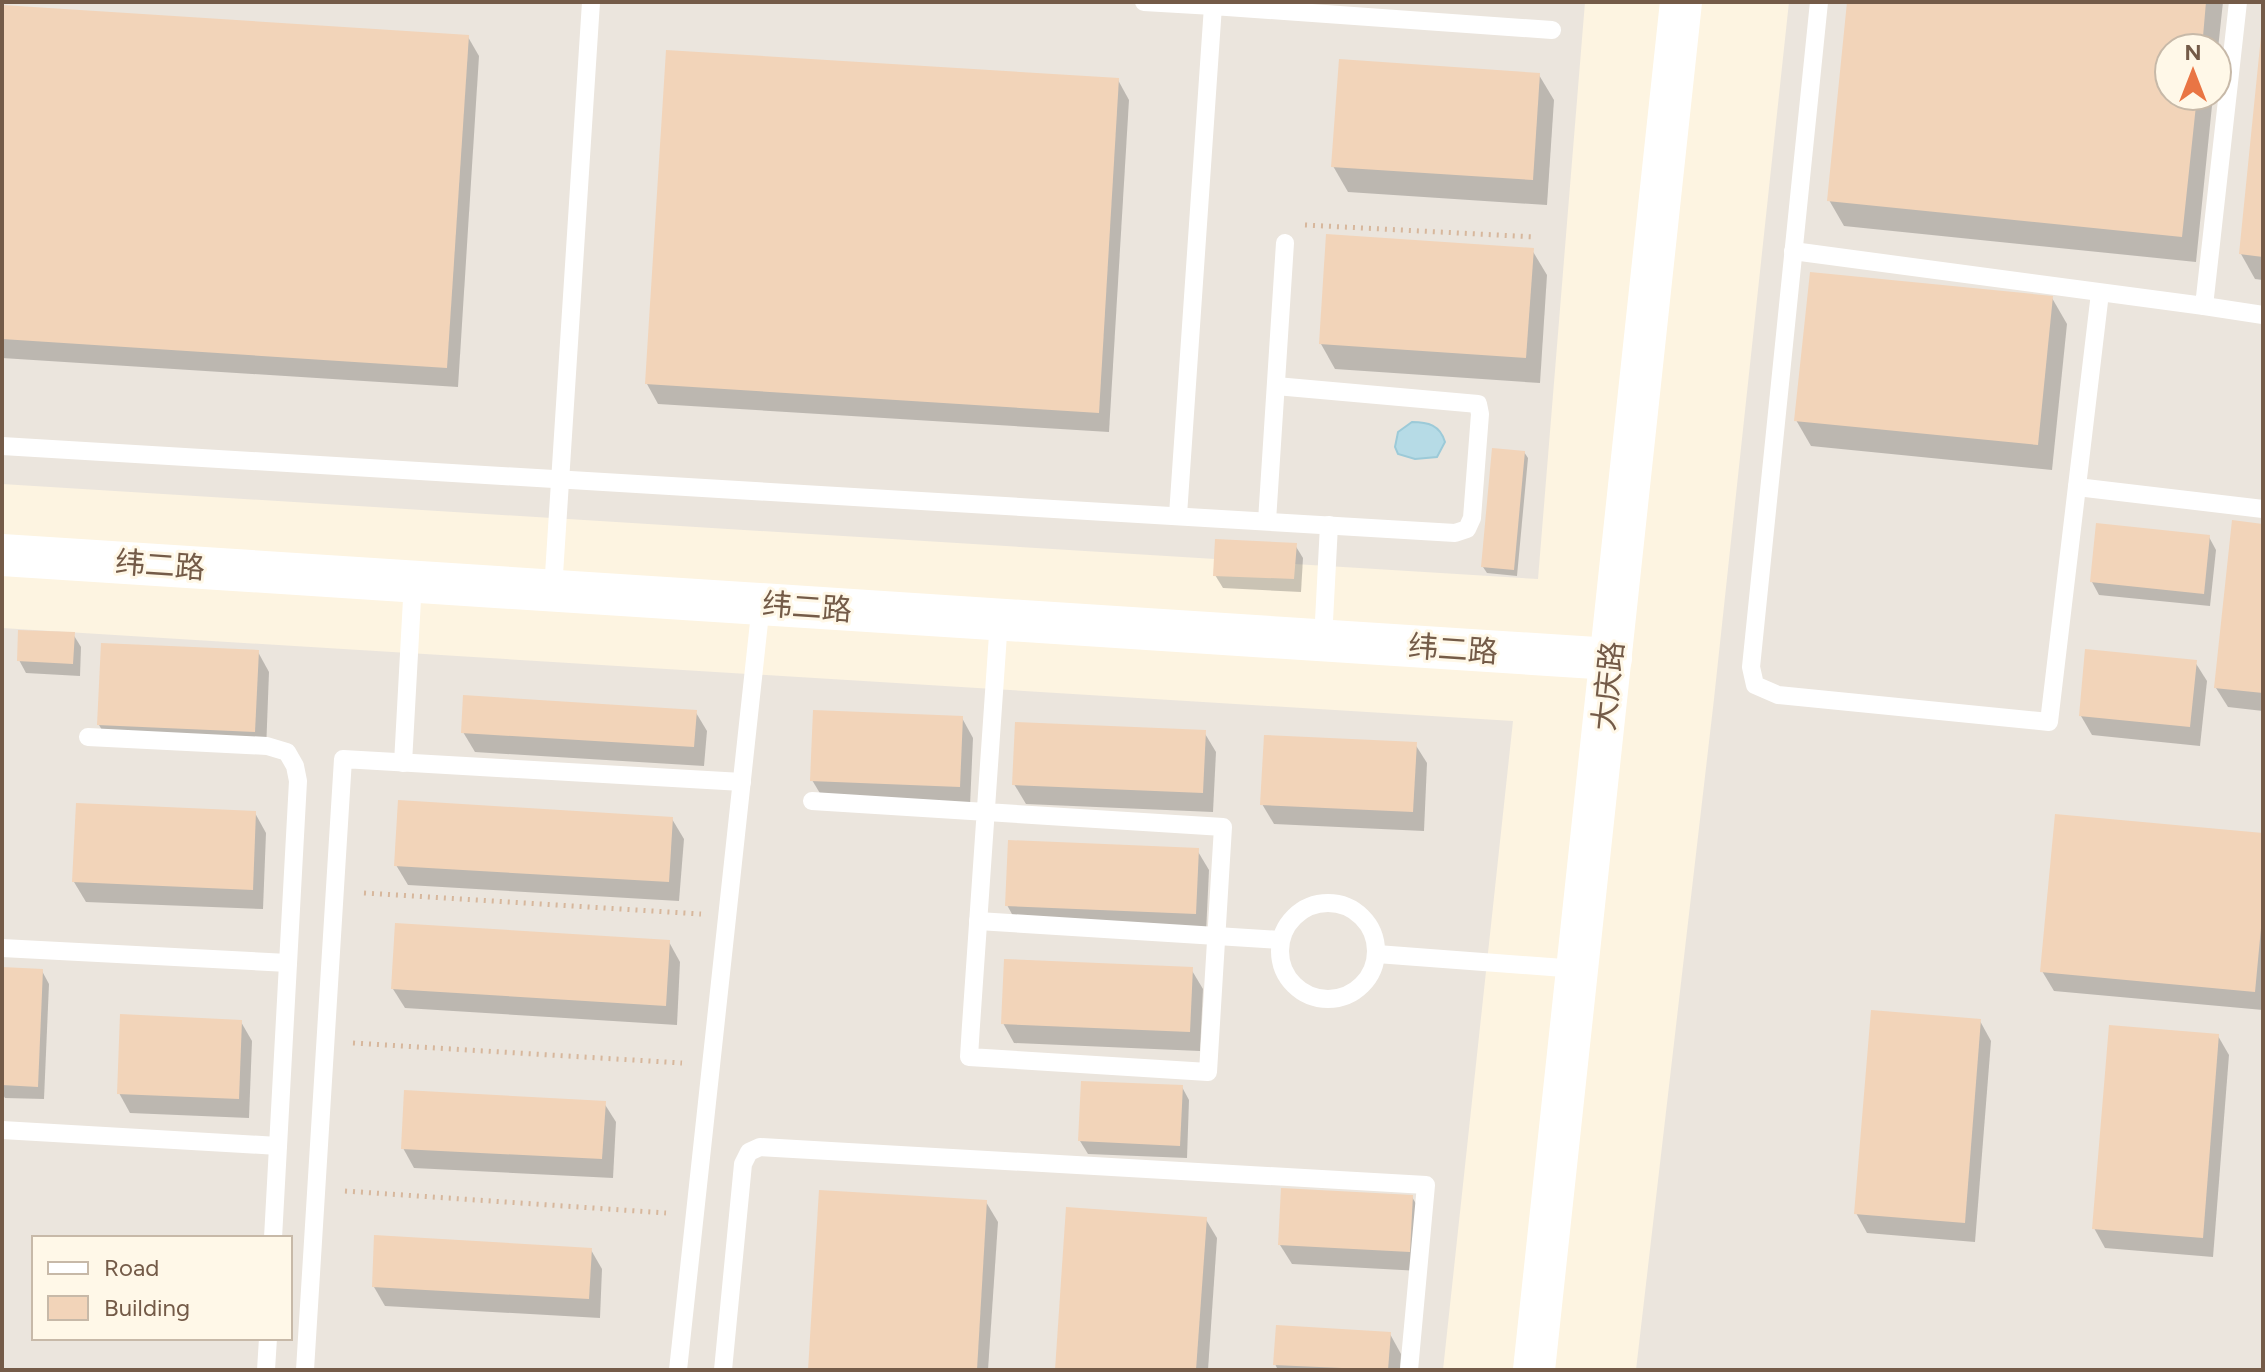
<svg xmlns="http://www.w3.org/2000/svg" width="2265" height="1372" font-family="Figtree,'Noto Sans SC',sans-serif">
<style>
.industrial{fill:#ebe5dd;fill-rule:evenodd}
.water{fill:#b6dbe6;stroke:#9ccad8;stroke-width:2}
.shadow{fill:#0003}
.building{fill:#f2d4b9}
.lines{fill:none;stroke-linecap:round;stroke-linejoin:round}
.path{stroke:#d7b79c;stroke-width:5;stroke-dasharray:2 6;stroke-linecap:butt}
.service{stroke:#fff;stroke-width:18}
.tertiary{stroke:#fff;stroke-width:42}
.labels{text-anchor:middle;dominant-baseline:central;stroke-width:6;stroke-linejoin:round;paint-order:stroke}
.street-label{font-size:30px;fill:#745b48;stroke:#fff8e8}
</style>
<rect width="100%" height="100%" fill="#fdf4e1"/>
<!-- industrial -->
<g class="industrial">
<polygon points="2,2 1585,2 1538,579 2,484"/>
<path d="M1789,2H2263V1370H1636L1714,699ZM2169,48H2217V96H2169Z"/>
<path d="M2,628L1513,721L1443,1370H2ZM34,1238H290V1338H34Z"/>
</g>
<!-- water -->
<path class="water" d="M1412,422C1428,422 1440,425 1445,442L1437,457L1415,459L1398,454L1395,447L1398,432Z"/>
<!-- shadow -->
<g class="shadow">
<polygon points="1849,2 2223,2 2217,58 2217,48 2169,48 2169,96 2213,96 2196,262 1844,226 1829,200"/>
<polygon points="2,7 468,37 479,56 458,387 2,358"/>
<polygon points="2263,36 2263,280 2255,279 2241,254"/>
<polygon points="1539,75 1554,100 1547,205 1348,192 1333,166"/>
<polygon points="1118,80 1129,100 1109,432 658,404 647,384"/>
<polygon points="1532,250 1547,275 1540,383 1335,369 1321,344"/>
<polygon points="2052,298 2067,324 2052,470 1811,446 1796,420"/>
<polygon points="1524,452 1528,458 1517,576 1487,573 1483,567"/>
<polygon points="2263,526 2263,711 2228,707 2216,688"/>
<polygon points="2209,537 2216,550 2210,606 2099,595 2092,582"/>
<polygon points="1295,545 1303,558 1301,592 1223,588 1215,575"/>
<polygon points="73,634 81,647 80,676 26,673 19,660"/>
<polygon points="258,652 269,672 266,751 110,744 99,725"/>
<polygon points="2195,662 2207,681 2200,746 2092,735 2081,716"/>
<polygon points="695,711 707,731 704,766 475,752 463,732"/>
<polygon points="962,718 973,738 970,806 824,800 812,780"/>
<polygon points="1204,732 1216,752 1213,812 1026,804 1014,784"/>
<polygon points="1415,744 1427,763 1424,831 1274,824 1262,804"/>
<polygon points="255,813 266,833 263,909 86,902 74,882"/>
<polygon points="672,819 684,839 679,901 408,885 396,865"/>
<polygon points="2263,835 2263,1010 2054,991 2042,971"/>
<polygon points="1197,850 1209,870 1206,933 1018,925 1007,905"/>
<polygon points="669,942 680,962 677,1025 405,1008 393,989"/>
<polygon points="2,969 42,971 49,984 44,1099 5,1098 2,1093"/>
<polygon points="1191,969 1203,989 1200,1051 1014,1043 1003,1023"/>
<polygon points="1980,1021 1991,1041 1975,1242 1867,1233 1856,1213"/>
<polygon points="241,1022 252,1041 249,1118 130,1113 119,1093"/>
<polygon points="2218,1036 2229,1055 2213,1257 2105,1248 2094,1228"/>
<polygon points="1182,1087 1189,1100 1187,1158 1088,1154 1080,1141"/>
<polygon points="604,1103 616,1122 613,1178 414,1168 403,1148"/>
<polygon points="1412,1197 1424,1217 1420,1271 1292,1264 1280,1245"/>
<polygon points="986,1202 998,1222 988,1370 810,1370"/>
<polygon points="1205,1218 1217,1238 1208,1370 1057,1370"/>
<polygon points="591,1250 602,1269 600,1318 385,1306 374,1287"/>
<polygon points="1390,1334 1401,1354 1400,1370 1278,1370 1275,1364"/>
</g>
<!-- building -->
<g class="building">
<polygon points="1847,2 2206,2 2202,48 2169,48 2169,96 2197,96 2182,237 1827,201"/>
<polygon points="2,5 469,35 447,368 2,339"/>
<polygon points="2261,36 2263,37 2263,257 2239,254"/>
<polygon points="666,50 1119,78 1099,413 645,384"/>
<polygon points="1339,59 1540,73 1533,180 1331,167"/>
<polygon points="1326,234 1534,248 1526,358 1319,344"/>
<polygon points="1810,272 2053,296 2038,445 1794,421"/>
<polygon points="1492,448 1525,451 1514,570 1481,567"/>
<polygon points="2232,520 2263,524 2263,693 2214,688"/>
<polygon points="2096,523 2210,535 2204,594 2090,582"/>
<polygon points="1215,539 1297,543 1294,579 1213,576"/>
<polygon points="18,630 75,632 73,664 17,661"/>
<polygon points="101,643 259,650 255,732 97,725"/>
<polygon points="2085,649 2197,660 2190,727 2079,716"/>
<polygon points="463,695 697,710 694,747 461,733"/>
<polygon points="813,710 963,716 960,787 810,781"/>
<polygon points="1015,722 1206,730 1203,793 1012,785"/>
<polygon points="1264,735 1417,742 1413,812 1260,805"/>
<polygon points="398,800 673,817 669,882 394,866"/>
<polygon points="76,803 256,811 253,890 72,882"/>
<polygon points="2055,814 2263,833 2263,907 2255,992 2040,972"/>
<polygon points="1008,840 1199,848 1196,914 1005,906"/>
<polygon points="395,923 670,940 666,1006 391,989"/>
<polygon points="1004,959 1193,967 1190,1032 1001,1024"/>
<polygon points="2,967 43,969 38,1087 2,1085"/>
<polygon points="1871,1010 1981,1019 1965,1223 1854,1214"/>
<polygon points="120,1014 242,1020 239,1099 117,1094"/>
<polygon points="2109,1025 2219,1034 2203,1238 2092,1229"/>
<polygon points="1081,1081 1183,1085 1180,1146 1078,1141"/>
<polygon points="404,1090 606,1101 602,1159 401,1149"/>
<polygon points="1281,1188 1413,1195 1410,1252 1278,1245"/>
<polygon points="819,1190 987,1200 977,1370 808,1370"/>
<polygon points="1066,1207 1207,1217 1196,1370 1055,1370"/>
<polygon points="374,1235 592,1248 589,1299 372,1287"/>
<polygon points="1276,1325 1391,1332 1388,1370 1273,1365"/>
</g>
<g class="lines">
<!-- path -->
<g class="path">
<polyline points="1305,225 1535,237"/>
<polyline points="364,893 701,914"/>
<polyline points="353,1043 682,1063"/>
<polyline points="345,1191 666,1213"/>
</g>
<!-- service -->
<g class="service">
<polyline points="1144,2 1213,6 1213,2"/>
<polyline points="1819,2 1751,667 1755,685 1778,695 2049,722 2100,293"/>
<polyline points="1793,251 2204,306 2238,2"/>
<polyline points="2204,306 2263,315"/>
<polyline points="2,446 1455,533 1467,529 1472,518 1480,414 1478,404 1276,386"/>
<polyline points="2077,487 2263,509"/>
<polyline points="1178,515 1213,6 1552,30"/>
<polyline points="1267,521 1285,243"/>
<polyline points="553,590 591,2"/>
<polyline points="1323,640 1329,525"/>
<polyline points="88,737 267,746 287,752 295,766 298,781 273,1238"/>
<polyline points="403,763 413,581"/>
<path d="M812,801L1223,827L1208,1072L969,1057C978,911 988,765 999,620"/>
<circle cx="1328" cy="951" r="48"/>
<polyline points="978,921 1280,940"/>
<polyline points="2,948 288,963"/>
<polyline points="1377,954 1577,969"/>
<polyline points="2,1130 278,1146"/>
<polyline points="266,1370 268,1338"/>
<polyline points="305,1370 343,759 742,782"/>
<polyline points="678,1370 761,604"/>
<polyline points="723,1370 743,1164 749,1152 760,1147 1426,1185 1409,1370"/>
</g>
<!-- tertiary -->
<g class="tertiary">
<polyline points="2,555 1611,659"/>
<polyline points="1534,1370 1681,2"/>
</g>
</g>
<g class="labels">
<!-- street labels -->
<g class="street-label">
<text transform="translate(160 565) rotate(4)">纬二路</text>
<text transform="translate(807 607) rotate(4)">纬二路</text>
<text transform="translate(1453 649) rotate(4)">纬二路</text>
<text transform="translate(1608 686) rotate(-84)">大庆路</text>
</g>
</g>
<!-- border -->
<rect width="2265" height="1372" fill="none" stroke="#745b48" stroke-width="8"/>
<!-- legend -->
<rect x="32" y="1236" width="260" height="104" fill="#fff8e8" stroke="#c7b9a8" stroke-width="2"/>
<rect x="48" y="1262" width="40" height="12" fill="#ffffff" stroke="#c7b9a8" stroke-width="2"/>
<text x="104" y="1276" font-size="24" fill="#745b48">Road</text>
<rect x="48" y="1296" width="40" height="24" fill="#f2d4b9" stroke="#c7b9a8" stroke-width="2"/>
<text x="104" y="1316" font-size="24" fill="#745b48">Building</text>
<!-- north arrow -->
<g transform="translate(2193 72)"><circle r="38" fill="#fff8e8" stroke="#c7b9a8" stroke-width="2"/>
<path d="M0-6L14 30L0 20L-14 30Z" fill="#e97544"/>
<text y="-12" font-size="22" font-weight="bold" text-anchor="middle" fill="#745b48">N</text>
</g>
</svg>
